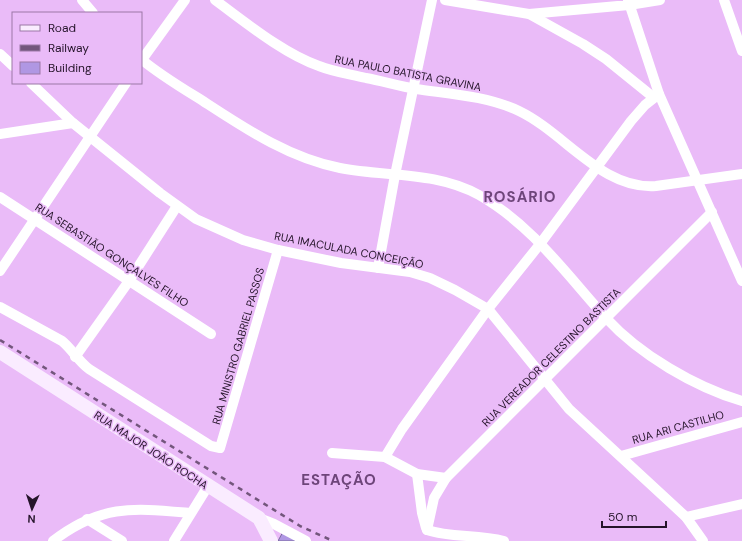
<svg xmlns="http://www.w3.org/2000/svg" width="742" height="541" font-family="'DM Sans',sans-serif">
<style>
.building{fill:#b097e3;stroke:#7b6a9f}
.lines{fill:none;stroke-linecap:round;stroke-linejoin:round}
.minor{stroke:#fff;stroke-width:10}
.secondary{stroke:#faecff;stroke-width:14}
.rail{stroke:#73567c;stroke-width:2.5;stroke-dasharray:5 5;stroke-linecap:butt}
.labels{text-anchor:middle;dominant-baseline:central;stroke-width:3;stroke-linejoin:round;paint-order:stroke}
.street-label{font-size:11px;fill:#25142a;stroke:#eabbf8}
.district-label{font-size:15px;font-weight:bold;letter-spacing:1px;fill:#6e457a;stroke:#eabbf8}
</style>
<rect width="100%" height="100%" fill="#eabbf8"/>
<!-- building -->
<polygon class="building" points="285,528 308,541 278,541"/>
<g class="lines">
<!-- minor -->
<g class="minor">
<polyline points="82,0 93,13"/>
<path d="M215,0C245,22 284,54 319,66C334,72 350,74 366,78C382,81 399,86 416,89C450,94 487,96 519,111C565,133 602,190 656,186L742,174"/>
<polyline points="445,0 529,14 583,44 606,59 653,97"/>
<polyline points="628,0 659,94 742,281"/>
<polyline points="724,0 742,51"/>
<polyline points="529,14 629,5 660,0"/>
<polyline points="0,54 13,66"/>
<path d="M141,59C160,75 182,88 203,101C246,129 289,158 340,168C386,177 436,171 479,195C532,225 567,275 606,318C640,355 695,387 742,401"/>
<polyline points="141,61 185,0"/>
<polyline points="31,83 73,123 160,193 196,219 243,240 278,250 341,263 410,272 430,278 455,290 488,309 569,409 686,517 703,541"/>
<polyline points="0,134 73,123"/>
<polyline points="0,197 211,334"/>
<polyline points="378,268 395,175 432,0"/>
<polyline points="0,271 126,83"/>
<path d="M0,307L62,341C72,349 78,361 89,369L211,446L220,448L278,250"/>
<polyline points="75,357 129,281 177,206"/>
<polyline points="332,453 385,457 417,474 446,478"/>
<polyline points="621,456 742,422"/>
<polyline points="385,457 402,429 488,309 540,244 631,121 645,105 659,94"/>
<polyline points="417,474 422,513 426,528"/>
<polyline points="686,517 742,504"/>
<polyline points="259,518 274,524 306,541"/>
<polyline points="87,519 122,541"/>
<polyline points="427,530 434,498 446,478 712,212"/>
<path d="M427,530C451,538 478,534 504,541"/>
<path d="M53,541C101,504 133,508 190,513"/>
<polyline points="174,541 208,486"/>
</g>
<!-- secondary -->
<polyline class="secondary" points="0,352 259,518 271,541"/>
<!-- rail -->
<polyline class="rail" points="0,340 300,526 333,541"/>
</g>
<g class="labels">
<!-- street labels -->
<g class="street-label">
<text transform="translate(408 73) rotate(11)">RUA PAULO BATISTA GRAVINA</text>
<text transform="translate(349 250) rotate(11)">RUA IMACULADA CONCEIÇÃO</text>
<text transform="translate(112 255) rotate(33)">RUA SEBASTIÃO GONÇALVES FILHO</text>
<text transform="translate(238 346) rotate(-74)">RUA MINISTRO GABRIEL PASSOS</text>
<text transform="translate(551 357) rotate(-45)">RUA VEREADOR CELESTINO BASTISTA</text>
<text transform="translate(678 427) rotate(-16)">RUA ARI CASTILHO</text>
<text transform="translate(151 450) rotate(33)">RUA MAJOR JOÃO ROCHA</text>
</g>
<!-- district labels -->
<g class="district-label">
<text x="520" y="197">ROSÁRIO</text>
<text x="339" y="480">ESTAÇÃO</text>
</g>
</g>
<!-- legend -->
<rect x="12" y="12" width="130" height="72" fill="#eabbf8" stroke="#9b78a6"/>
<rect x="20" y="25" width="20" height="6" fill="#faecff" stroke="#9b78a6"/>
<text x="48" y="32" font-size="12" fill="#25142a">Road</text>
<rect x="20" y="45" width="20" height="6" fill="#73567c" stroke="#9b78a6"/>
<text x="48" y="52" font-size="12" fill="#25142a">Railway</text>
<rect x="20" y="62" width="20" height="12" fill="#b097e3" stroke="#9b78a6"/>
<text x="48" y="72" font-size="12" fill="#25142a">Building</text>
<!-- north arrow -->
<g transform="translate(32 509) rotate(183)" stroke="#eabbf8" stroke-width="3" paint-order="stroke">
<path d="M0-3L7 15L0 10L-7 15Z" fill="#25142a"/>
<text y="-6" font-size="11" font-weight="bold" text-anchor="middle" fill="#25142a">N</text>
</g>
<!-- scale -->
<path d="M602 521v6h64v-6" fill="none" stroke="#25142a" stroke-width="2"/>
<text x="608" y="521" font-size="12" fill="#25142a" stroke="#eabbf8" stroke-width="3" paint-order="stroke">50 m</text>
</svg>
